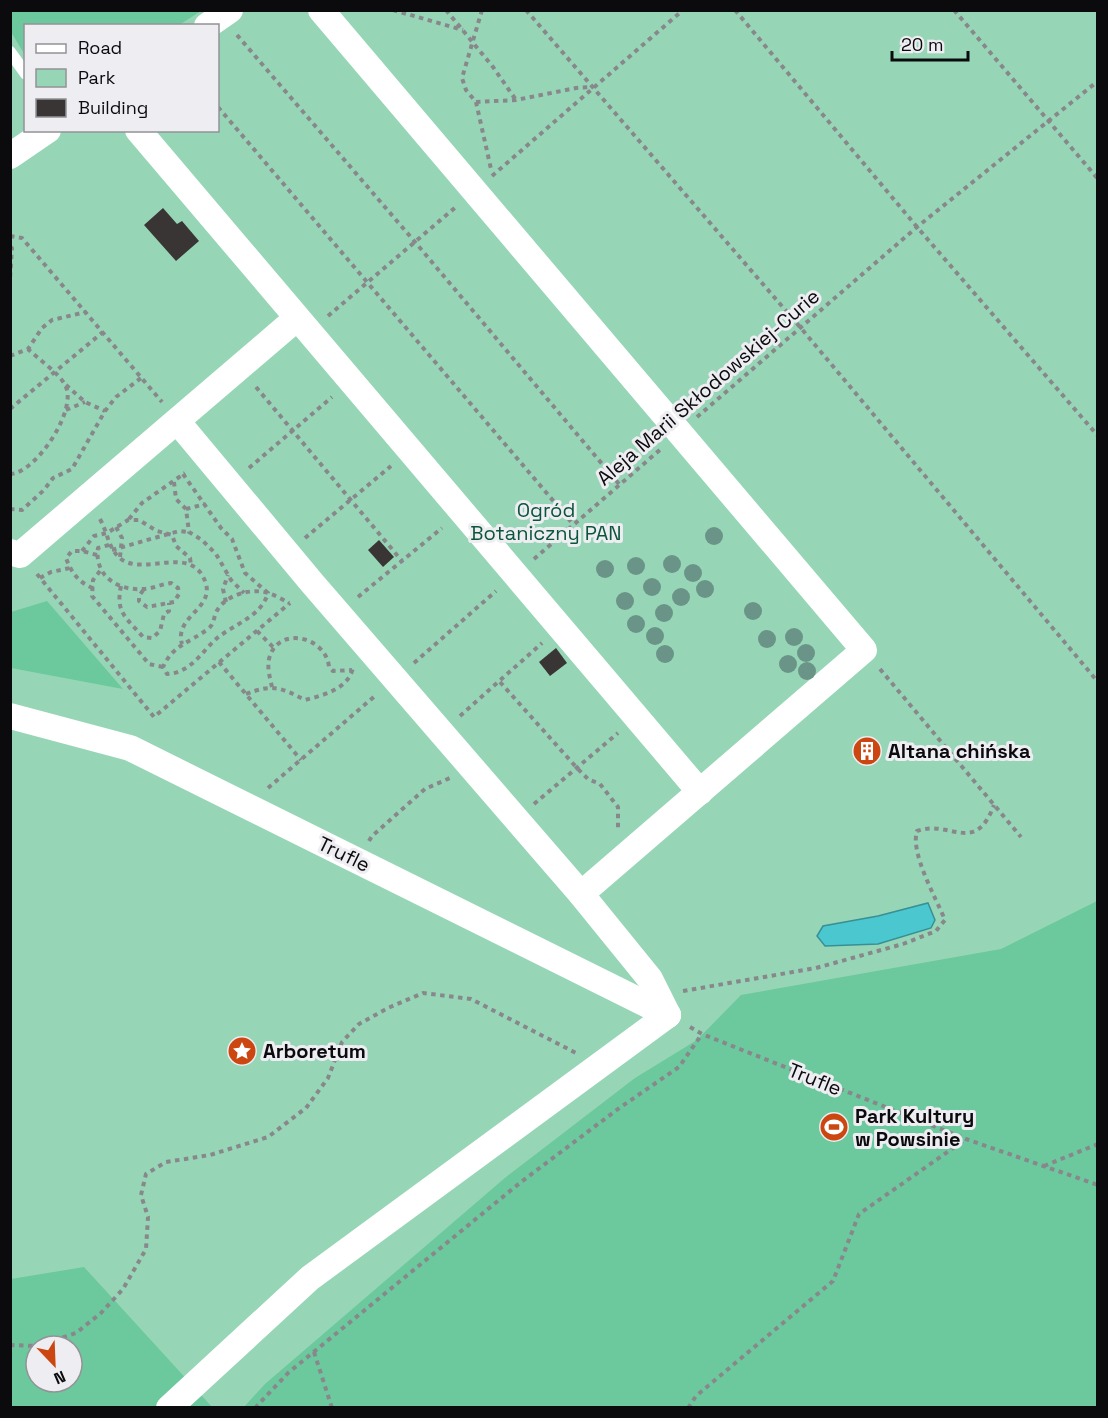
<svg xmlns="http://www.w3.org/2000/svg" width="1108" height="1418" font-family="'Space Grotesk',sans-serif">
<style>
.green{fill:#96d6b6;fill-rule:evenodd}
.forest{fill:#6cc89d;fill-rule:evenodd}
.water{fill:#4bc8cf;stroke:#388f95;stroke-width:1.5}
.building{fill:#3a3535}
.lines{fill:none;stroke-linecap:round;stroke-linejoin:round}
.path{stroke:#88888c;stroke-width:4;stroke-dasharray:4.5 4.5;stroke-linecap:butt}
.lane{stroke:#fff;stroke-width:12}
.street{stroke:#fff;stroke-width:26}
.tree{fill:#6b9488}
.labels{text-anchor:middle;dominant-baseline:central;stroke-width:6;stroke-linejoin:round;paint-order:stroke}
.street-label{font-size:20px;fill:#0b0b0d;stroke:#ededf2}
.park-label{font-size:20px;fill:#0b563b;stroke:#ededf2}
.poi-label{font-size:20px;font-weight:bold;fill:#0b0b0d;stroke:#ededf2;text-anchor:start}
</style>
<rect width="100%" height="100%" fill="#e0e0e5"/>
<!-- green -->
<path class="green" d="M10,11H1097V1407H11ZM26,26H218V130H26ZM36,1346H72V1382H36Z"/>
<!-- forest -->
<g class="forest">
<polygon points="10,11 11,10 201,11 179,25 26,26 25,55 11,32"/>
<polygon points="47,601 123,689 11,668 11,612"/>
<polygon points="1097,901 1097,1407 244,1407 265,1384 506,1177 635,1078 697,1040 741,995 1001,949"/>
<path d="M84,1267L212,1407L11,1408V1279ZM36,1346H72V1382H36Z"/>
</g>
<!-- water -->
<polygon class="water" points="928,903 935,920 931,928 878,944 825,946 817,936 823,926 878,916"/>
<!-- building -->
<g class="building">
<polygon points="163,208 177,224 182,221 199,241 176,261 144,225"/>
<polygon points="379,540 394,557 383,567 368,550"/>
<polygon points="556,648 567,663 550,676 539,662"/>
<polygon points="866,742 875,746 876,755 868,761 859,757 858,748"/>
</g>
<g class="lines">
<!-- path -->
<g class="path">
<polyline points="393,10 463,30"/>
<polyline points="446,10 493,67 516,100"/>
<polyline points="482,10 462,78 466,90 476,102 491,169"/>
<polyline points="526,10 800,327 1098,682"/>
<polyline points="735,10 917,227 1098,436"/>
<polyline points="954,10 1098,179"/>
<polyline points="237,35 415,242 619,484"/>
<polyline points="476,102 516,100 576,88 591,87"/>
<polyline points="218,107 573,524"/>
<polyline points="492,176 683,10"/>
<polyline points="10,236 22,238 162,402"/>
<polyline points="10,247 12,248 10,279"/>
<polyline points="328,316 457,206"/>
<polyline points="10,356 28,349 42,328 52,320 86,312"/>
<polyline points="66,385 85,402 105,411"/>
<polyline points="256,387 402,561"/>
<polyline points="10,409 103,332"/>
<polyline points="66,410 85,402"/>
<polyline points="697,417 917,227 1098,81"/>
<polyline points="249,468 332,397"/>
<path d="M10,474C35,474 79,409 65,385C59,373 38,359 28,349"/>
<path d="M183,474L221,528L232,539L245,573L268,593C261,617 234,624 216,639C201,653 190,673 167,674L163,667C173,645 189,643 208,629C215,624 213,616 218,609C228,594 252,588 268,593C275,595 283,600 289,603"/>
<polyline points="174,482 176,499 186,509 189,532 202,540 216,554 231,580 244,593"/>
<polyline points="10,509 22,510 44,490 53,478 72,469 105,411 116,397 141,378"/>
<polyline points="186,509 205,504"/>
<path d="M100,519C108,533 108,549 121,559C145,577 193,542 206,584C213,609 174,617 182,644"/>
<polyline points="129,519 142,503 185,473"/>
<polyline points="116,527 122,538 120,557"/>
<polyline points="305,538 391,466"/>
<path d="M109,545L98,548C94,575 117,591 143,589C152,589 162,584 171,583L178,588L179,594L174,602L147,607L139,601V596L144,589"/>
<polyline points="112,550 179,531 189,532"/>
<polyline points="82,551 94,536 107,533 128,520 139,520 157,531 172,535 176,546 190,558 191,565"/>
<polyline points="534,559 662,448"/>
<polyline points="100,571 93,580 92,596 149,664 163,667"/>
<polyline points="37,574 154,717 290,603"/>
<polyline points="40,578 51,572 70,568"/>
<path d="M121,586C115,613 127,618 143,637L152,638L160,631L164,614L169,611V603"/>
<path d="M93,588C79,583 71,572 66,558L72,551H82L97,555"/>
<polyline points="358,597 442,528"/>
<polyline points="226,602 223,589 228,575"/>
<polyline points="257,631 273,647"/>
<polyline points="219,662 301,760"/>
<polyline points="414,663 496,591"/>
<polyline points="880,669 1021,837"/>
<polyline points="500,682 577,768 588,779 600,784 618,807 618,828"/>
<path d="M272,687C270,678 267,668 269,659C277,625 326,636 329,667L333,671L352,670"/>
<path d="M246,694C272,684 280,687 305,700C324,695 348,689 353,668"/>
<polyline points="460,716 542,643"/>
<polyline points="268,788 376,695"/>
<polyline points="534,804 618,733"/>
<polyline points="369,841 372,836 425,789 450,778"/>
<path d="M683,991L816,968L903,944L936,931L945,920C936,898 910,853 917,831C950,819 975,856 994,805"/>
<polyline points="690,1027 702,1034 966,1139 1098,1185"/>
<polyline points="1044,1166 1098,1144"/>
<polyline points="10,1345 36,1346"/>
<polyline points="37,1346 76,1333 101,1313 123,1289 146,1249 148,1217 141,1195 146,1174 166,1162 210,1155 268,1137 306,1108 328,1078 342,1042 359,1024 388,1008 423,993 471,999 576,1053"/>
<polyline points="314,1352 332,1408"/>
<polyline points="255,1408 288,1373 521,1182 618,1109 679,1067 702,1034"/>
<polyline points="688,1408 696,1396 833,1281 859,1214 966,1139"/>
</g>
<!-- lane -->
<polyline class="lane" points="10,52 26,74"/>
<!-- street -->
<g class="street">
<polyline points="321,10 864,650 581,894"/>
<polyline points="207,26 230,10"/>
<polyline points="138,130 700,792"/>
<polyline points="10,156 48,130"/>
<polyline points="177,421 313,584 581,894 650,979 668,1015"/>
<polyline points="10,552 20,555 297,318"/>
<polyline points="10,716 130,748 668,1015"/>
<polyline points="169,1408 310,1278 668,1015"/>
</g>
</g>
<!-- trees -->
<g class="tree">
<circle cx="714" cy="536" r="9"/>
<circle cx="672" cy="564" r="9"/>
<circle cx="636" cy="566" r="9"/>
<circle cx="605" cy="569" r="9"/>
<circle cx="693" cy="573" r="9"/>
<circle cx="652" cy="587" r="9"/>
<circle cx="705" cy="589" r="9"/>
<circle cx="681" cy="597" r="9"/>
<circle cx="625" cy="601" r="9"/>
<circle cx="753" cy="611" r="9"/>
<circle cx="664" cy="613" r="9"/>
<circle cx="636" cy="624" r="9"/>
<circle cx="655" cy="636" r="9"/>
<circle cx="794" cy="637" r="9"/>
<circle cx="767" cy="639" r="9"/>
<circle cx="806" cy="653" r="9"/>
<circle cx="665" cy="654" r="9"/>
<circle cx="788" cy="664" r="9"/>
<circle cx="807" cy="671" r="9"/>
</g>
<!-- icons -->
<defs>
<g id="building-disc" transform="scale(1.5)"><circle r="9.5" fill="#cc4611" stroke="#ededf2"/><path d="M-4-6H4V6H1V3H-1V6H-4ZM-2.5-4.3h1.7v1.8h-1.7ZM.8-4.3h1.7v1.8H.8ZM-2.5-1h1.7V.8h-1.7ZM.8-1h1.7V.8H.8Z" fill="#fff"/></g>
<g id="sight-disc" transform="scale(1.5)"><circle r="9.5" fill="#cc4611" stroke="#ededf2"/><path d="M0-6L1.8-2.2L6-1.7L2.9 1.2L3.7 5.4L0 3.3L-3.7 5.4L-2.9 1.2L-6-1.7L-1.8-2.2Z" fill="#fff"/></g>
<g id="stadium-disc" transform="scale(1.5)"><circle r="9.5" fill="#cc4611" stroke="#ededf2"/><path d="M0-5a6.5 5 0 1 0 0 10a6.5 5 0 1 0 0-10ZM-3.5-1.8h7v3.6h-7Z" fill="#fff"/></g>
</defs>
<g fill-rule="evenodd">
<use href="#building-disc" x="867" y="751"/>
<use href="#sight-disc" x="242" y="1051"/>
<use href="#stadium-disc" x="834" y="1127"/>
</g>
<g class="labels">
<!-- street labels -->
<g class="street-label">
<text transform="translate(708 387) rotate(-41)">Aleja Marii Skłodowskiej-Curie</text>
<text transform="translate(344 854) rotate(26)">Trufle</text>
<text transform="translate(815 1079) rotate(22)">Trufle</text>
</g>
<!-- park labels -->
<g class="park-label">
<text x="546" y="510">Ogród<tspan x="546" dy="23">Botaniczny PAN</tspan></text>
</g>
<!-- poi labels -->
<g class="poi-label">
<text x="888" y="751">Altana chińska</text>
<text x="263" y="1051">Arboretum</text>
<text x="855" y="1116">Park Kultury<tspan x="855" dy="23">w Powsinie</tspan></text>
</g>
</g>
<!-- border -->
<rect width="1108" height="1418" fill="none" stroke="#0b0b0d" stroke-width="24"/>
<!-- legend -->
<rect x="24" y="24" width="195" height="108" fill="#ededf2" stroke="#939396" stroke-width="1.5"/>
<rect x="36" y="44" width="30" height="9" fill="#ffffff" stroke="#939396" stroke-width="1.5"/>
<text x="78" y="54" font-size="18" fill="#0b0b0d">Road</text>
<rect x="36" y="69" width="30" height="18" fill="#96d6b6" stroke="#939396" stroke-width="1.5"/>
<text x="78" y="84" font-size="18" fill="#0b0b0d">Park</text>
<rect x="36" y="99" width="30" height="18" fill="#3a3535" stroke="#939396" stroke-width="1.5"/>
<text x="78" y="114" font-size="18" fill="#0b0b0d">Building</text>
<!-- north arrow -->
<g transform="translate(54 1364) rotate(157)"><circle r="28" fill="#ededf2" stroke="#939396" stroke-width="1.5"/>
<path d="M0-4.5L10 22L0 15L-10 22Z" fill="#cc4611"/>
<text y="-9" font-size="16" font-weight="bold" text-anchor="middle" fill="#0b0b0d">N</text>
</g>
<!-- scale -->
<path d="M892 51v9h76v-9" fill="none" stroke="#0b0b0d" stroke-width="3"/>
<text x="901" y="51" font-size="18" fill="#0b0b0d" stroke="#ededf2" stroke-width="4.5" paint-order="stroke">20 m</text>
</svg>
